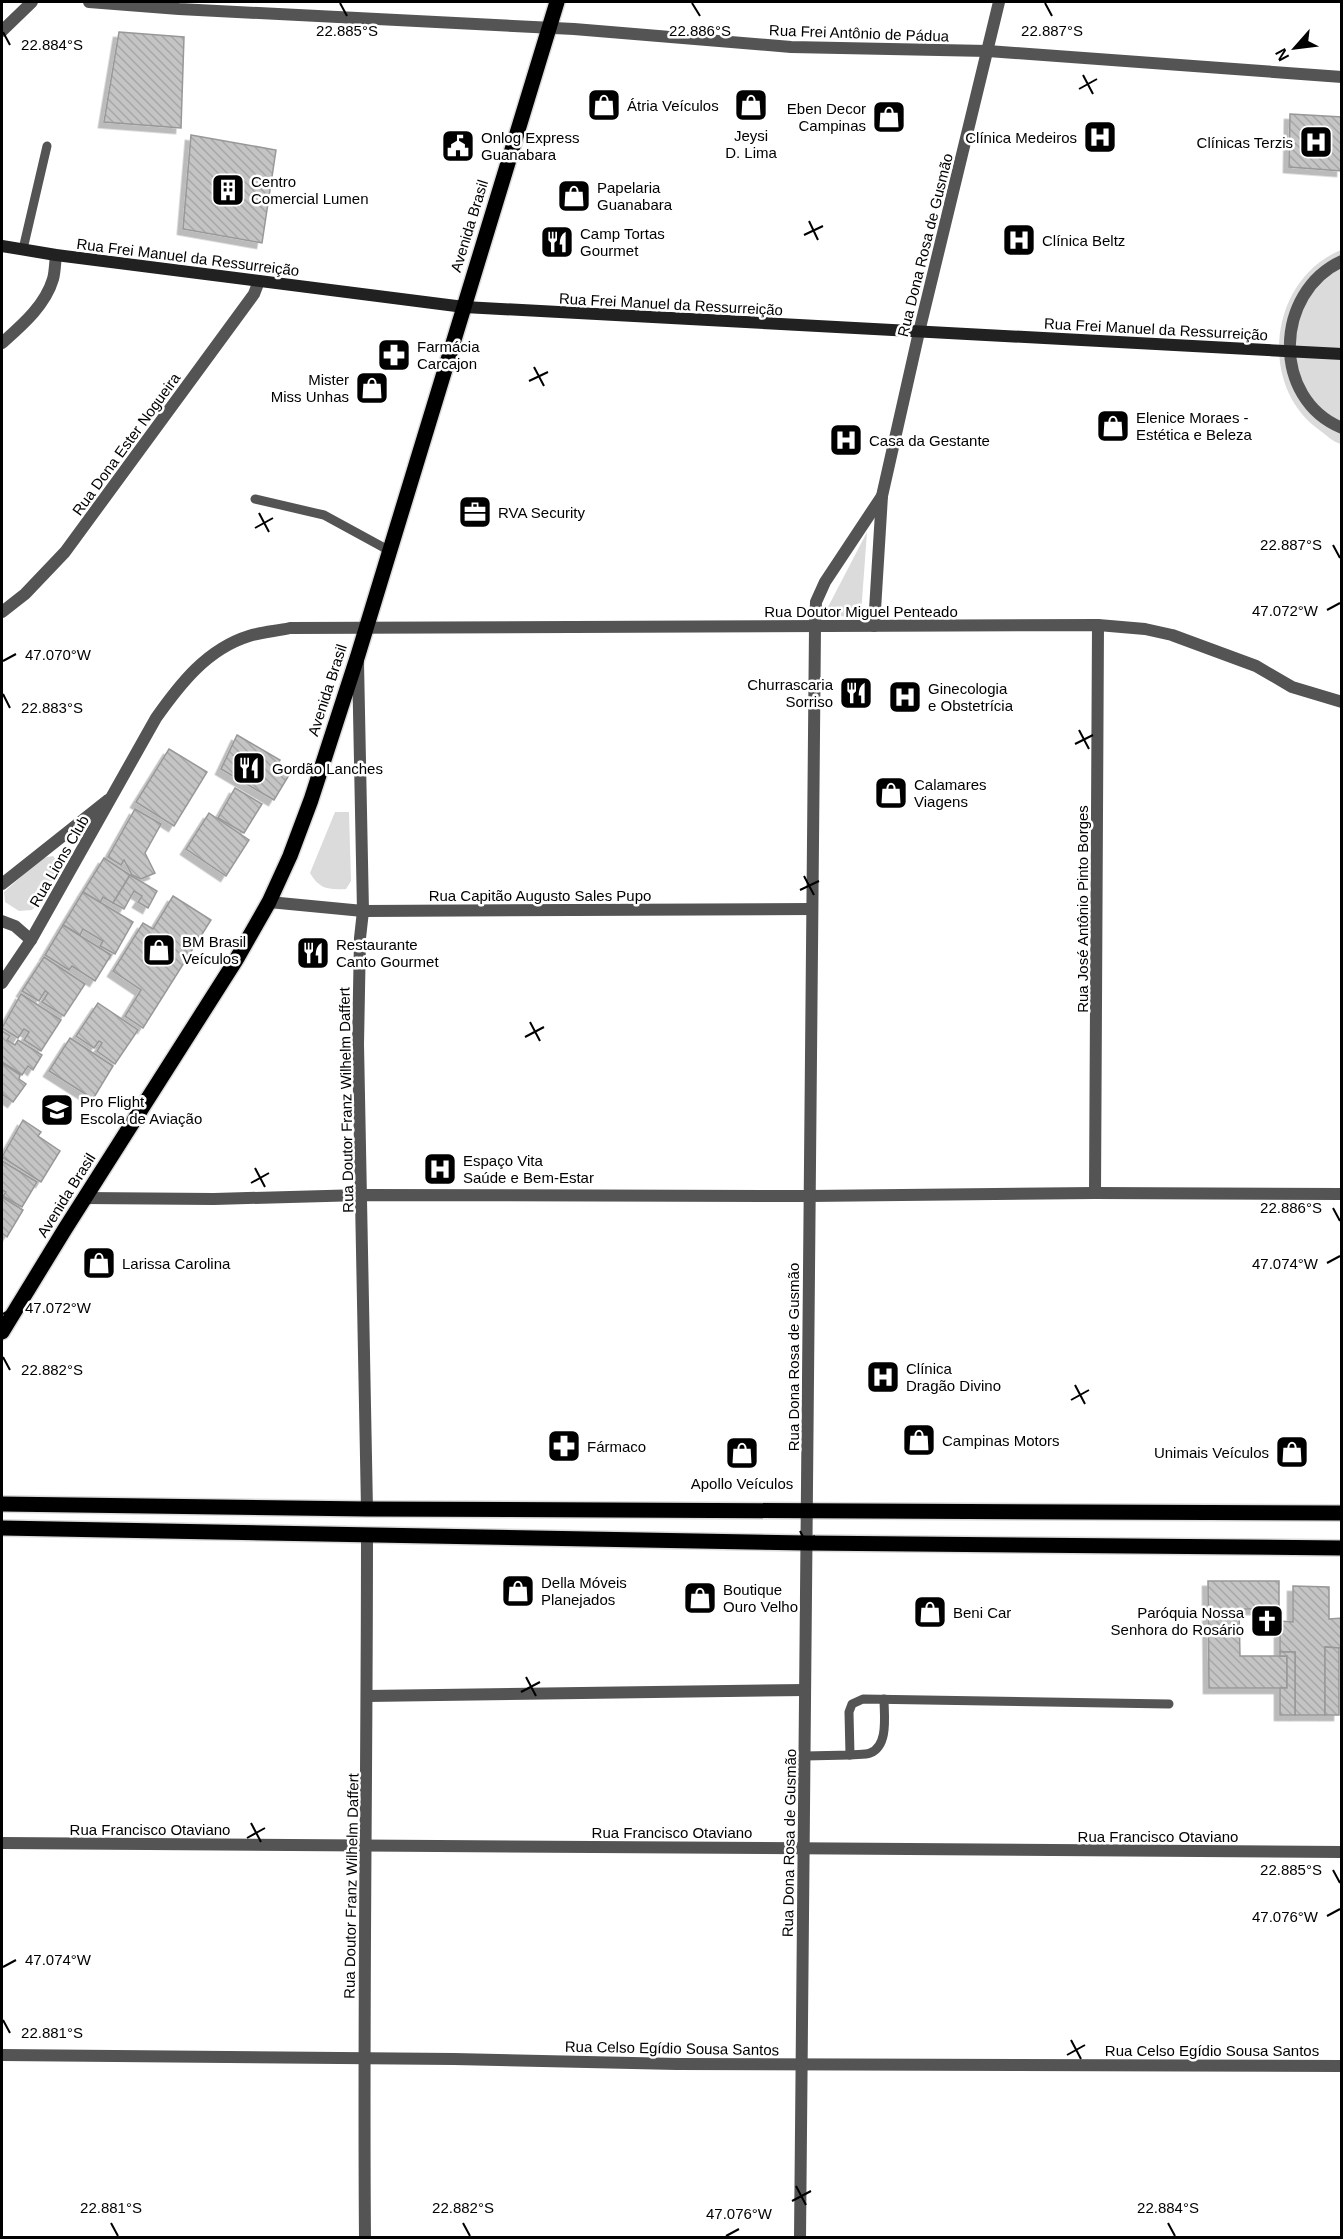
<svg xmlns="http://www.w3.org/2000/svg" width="1343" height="2239" font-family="Arial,sans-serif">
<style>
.park{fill:#dbdbdb}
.building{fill:url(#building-back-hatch);stroke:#989898;stroke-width:1.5;filter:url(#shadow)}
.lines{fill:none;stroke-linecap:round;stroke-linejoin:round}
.primary-casing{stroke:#dbdbdb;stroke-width:18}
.service{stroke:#545454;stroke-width:9}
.minor{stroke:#545454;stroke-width:12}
.tertiary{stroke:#545454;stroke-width:12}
.secondary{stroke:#212121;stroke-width:12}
.primary{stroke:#000;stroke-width:15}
.ticks{fill:none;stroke:#000;stroke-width:2}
.labels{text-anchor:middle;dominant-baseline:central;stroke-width:5;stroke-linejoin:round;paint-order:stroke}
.street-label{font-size:15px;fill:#000;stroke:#fff}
.poi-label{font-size:15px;fill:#000;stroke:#fff;text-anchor:start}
.ticks-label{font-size:15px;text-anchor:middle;fill:#000;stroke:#fff;stroke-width:5;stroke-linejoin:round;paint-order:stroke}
</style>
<defs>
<pattern id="building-back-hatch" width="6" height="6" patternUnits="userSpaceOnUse" patternTransform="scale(1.5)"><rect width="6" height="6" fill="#c4c4c4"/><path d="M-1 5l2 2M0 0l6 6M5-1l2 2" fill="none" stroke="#a7a7a7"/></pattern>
<filter id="shadow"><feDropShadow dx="-5.5" dy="5.5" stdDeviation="0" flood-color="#0004"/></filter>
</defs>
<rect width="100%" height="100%" fill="#fff"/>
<!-- park -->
<g class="park">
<path d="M1341,250V444C1333,442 1326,435 1318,429C1257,384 1270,279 1341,250Z"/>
<path d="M867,532L861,614C853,618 837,617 829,613L828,607Z"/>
<path d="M335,812H349L351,881L346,889C329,890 319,889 310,873Z"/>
<path d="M53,856L59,864C53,881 44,897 32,910L19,911L5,902L4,892L42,858Z"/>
</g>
<!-- building -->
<g class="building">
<polygon points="119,32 184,37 181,128 104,122"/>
<polygon points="1290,114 1342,117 1342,171 1289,167"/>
<polygon points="191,135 276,150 262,243 183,229"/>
<polygon points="237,735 280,760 276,767 289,775 274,800 221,769"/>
<polygon points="169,749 207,772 174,826 136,802"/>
<polygon points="235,788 262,804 244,833 218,818"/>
<polygon points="135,809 161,824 145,853 155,873 141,879 132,875 124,860 121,865 108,857"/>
<polygon points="209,813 249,840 226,876 186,849"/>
<polygon points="104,858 130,875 113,903 103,897 100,903 83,892"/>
<polygon points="130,875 157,891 148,908 138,902 142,896 134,891 124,909 113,903"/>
<polygon points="83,892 133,922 115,954 100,946 103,941 83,929 80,935 63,925"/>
<polygon points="173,896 211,920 143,1028 125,1016 141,990 113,971 143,923 153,929"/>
<polygon points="63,925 111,955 95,981 72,966 69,970 45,955"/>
<polygon points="44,957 85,984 64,1016 42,1002 48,993 45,991 39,1001 22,991"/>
<polygon points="21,994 61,1020 41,1051 24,1040 29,1032 24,1029 18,1038 2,1028"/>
<polygon points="98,1003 138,1030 115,1064 97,1051 102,1043 99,1041 94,1048 76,1036"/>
<polygon points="2,1031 10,1036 7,1040 15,1045 18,1040 42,1055 33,1070 28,1066 22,1075 2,1062"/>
<polygon points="70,1038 113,1066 93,1099 49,1071"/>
<polygon points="2,1063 20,1075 19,1079 26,1084 13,1102 2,1094"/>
<polygon points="23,1120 41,1132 38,1136 60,1151 41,1182 2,1157"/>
<polygon points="2,1161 37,1182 22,1207 3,1196 6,1192 2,1190"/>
<polygon points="2,1197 23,1210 7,1237 2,1233"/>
<polygon points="1208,1581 1279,1581 1279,1609 1239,1609 1240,1656 1287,1656 1287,1688 1209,1688"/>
<polygon points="1293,1586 1329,1587 1329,1619 1342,1618 1342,1648 1325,1647 1325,1715 1295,1715 1295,1652 1280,1652 1280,1621 1293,1622"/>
<polygon points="1325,1647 1339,1648 1339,1715 1325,1715"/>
<polygon points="1280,1652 1295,1652 1295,1715 1280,1715 1280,1688 1287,1688 1287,1656 1280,1656"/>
</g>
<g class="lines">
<!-- primary casing -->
<g class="primary-casing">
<g id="primary">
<polyline points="2,1332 65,1229 236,960 269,902 290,856 311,800 358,655 557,2"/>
<polyline points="2,1504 367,1509 1342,1513"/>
<polyline points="2,1528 806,1543 1342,1548"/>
</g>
</g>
<!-- service -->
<g class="service">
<polyline points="23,249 47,146"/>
<polyline points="255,499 324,515 390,551"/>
<path d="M850,1755C856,1754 865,1755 870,1753C889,1746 884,1715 884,1699"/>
<polyline points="805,1756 850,1755 849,1712 852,1704 863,1699 1169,1704"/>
</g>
<!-- minor -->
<g class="minor">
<path d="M2,343C21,326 45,306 53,279C55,272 55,263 56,255"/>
<polyline points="2,612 25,594 65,552 254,294 259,281"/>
<polyline points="874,626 882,496 919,332 999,2"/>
<polyline points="358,662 363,911 360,938 358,1044 367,1509"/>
<polyline points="2,884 108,800"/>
<polyline points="269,902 363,911 812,909"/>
<polyline points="2,921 15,926 31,940"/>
<path d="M2,983L31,940L156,718C180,684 207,649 249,636C262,632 277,631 290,628L1098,625L1145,629L1172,635L1256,666L1292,687L1342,702"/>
<polyline points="1095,1193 1098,625"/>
<polyline points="84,1198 214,1199 362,1195 809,1196 1095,1193 1342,1194"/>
<polyline points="367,1696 805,1690"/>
<polyline points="2,1843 1342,1852"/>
<polyline points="2,2055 454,2059 677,2064 1342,2066"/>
<path d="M365,2238C363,2003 367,1769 367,1534"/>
<polyline points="800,2238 815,627 816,602 825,582 882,496"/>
</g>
<!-- tertiary -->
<g class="tertiary">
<polyline points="89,2 179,9 574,29 791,47 988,51 1342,77"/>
<polyline points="2,31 32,2"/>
<path d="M1342,261C1274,292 1271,399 1342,428"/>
</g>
<!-- secondary -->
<polyline class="secondary" points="2,246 56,255 464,307 1342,354"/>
<!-- primary -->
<use href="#primary" class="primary"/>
</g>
<!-- ticks -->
<path class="ticks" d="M340,3L347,16M692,3L700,16M1045,3L1052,16M3,32L10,45M1083,75L1093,94M1079,89L1097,79M809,221L818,240M804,235L823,226M534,367L544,386M529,381L548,372M259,513L269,532M255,528L273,518M1333,545L1340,558M1327,610L1340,603M3,661L16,654M3,694L10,708M1079,730L1089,749M1075,744L1093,735M804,876L814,895M800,890L819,881M530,1022L540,1041M525,1037L544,1027M255,1168L265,1187M251,1183L269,1173M1333,1208L1340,1221M1327,1263L1340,1256M3,1314L16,1307M3,1357L10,1370M1075,1385L1085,1404M1071,1400L1089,1390M800,1531L810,1550M796,1546L815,1536M526,1677L536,1696M521,1692L540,1682M251,1823L261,1842M247,1838L265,1828M1333,1870L1340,1883M1327,1916L1340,1909M3,1967L16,1960M3,2020L10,2033M1071,2040L1081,2059M1067,2055L1085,2045M796,2186L806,2205M792,2201L811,2191M111,2223L118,2236M463,2223L470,2236M1168,2223L1175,2236M726,2236L739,2229"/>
<!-- icons -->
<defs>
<g id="shop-square" transform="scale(1.725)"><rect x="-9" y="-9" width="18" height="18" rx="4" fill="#000" stroke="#fff"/><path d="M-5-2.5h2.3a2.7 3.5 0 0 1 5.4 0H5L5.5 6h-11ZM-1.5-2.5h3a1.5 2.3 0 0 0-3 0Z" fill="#fff"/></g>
<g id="hospital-square" transform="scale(1.725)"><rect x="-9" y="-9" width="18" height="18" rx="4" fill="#000" stroke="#fff"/><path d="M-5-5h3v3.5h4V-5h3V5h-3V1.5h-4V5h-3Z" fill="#fff"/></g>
<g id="civic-square" transform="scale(1.725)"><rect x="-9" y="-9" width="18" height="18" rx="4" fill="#000" stroke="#fff"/><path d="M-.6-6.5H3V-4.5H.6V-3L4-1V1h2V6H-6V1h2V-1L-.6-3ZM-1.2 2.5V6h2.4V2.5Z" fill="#fff"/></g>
<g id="building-square" transform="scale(1.725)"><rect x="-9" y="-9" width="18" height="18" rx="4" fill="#000" stroke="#fff"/><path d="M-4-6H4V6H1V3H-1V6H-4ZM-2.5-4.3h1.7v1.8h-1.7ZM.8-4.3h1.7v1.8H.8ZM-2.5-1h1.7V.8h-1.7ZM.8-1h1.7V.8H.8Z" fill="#fff"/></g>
<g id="restaurant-square" transform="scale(1.725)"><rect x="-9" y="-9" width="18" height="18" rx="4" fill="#000" stroke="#fff"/><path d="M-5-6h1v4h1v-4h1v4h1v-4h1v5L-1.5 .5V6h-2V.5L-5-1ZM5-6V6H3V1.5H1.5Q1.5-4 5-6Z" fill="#fff"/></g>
<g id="pharmacy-square" transform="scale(1.725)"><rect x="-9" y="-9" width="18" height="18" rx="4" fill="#000" stroke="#fff"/><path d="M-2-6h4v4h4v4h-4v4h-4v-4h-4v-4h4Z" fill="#fff"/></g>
<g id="office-square" transform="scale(1.725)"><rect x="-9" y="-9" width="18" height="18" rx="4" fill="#000" stroke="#fff"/><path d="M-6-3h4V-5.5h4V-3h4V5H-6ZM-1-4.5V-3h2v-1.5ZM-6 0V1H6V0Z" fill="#fff"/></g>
<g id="university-square" transform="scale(1.725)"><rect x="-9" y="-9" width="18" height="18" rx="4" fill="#000" stroke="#fff"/><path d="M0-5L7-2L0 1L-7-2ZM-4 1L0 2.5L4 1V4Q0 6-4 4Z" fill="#fff"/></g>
<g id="church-square" transform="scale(1.725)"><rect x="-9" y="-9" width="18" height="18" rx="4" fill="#000" stroke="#fff"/><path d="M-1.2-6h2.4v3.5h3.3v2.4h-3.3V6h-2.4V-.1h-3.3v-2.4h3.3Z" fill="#fff"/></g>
</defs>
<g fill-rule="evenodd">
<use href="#shop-square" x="604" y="105"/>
<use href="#shop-square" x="751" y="105"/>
<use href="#shop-square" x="889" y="117"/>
<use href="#hospital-square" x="1100" y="137"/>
<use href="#hospital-square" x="1316" y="142"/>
<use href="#civic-square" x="458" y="146"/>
<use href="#building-square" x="228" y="190"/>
<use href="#shop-square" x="574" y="196"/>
<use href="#hospital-square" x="1019" y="240"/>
<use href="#restaurant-square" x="557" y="242"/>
<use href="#pharmacy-square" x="394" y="355"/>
<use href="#shop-square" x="372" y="388"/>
<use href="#shop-square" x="1113" y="426"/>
<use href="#hospital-square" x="846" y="440"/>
<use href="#office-square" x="475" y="512"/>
<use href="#restaurant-square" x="856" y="693"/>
<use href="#hospital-square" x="905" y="697"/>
<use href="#restaurant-square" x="249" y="768"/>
<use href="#shop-square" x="891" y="793"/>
<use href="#shop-square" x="159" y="950"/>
<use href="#restaurant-square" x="313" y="953"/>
<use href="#university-square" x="57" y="1110"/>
<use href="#hospital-square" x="440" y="1169"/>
<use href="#shop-square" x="99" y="1263"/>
<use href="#hospital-square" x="883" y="1377"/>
<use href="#shop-square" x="919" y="1440"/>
<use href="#pharmacy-square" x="564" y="1446"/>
<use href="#shop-square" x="1292" y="1452"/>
<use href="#shop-square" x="742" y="1453"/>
<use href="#shop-square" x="518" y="1591"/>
<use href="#shop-square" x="700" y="1598"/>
<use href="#shop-square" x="930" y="1612"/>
<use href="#church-square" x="1267" y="1621"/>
</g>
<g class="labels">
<!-- street labels -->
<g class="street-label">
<text transform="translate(859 33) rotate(2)">Rua Frei Antônio de Pádua</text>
<text transform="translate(469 226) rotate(-73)">Avenida Brasil</text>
<text transform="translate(925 245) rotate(-76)">Rua Dona Rosa de Gusmão</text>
<text transform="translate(188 257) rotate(7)">Rua Frei Manuel da Ressurreição</text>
<text transform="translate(671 304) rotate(3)">Rua Frei Manuel da Ressurreição</text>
<text transform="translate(1156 329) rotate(3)">Rua Frei Manuel da Ressurreição</text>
<text transform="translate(126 444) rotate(-54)">Rua Dona Ester Nogueira</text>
<text x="861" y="611">Rua Doutor Miguel Penteado</text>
<text transform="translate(327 690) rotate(-72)">Avenida Brasil</text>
<text transform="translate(59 861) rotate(-60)">Rua Lions Club</text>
<text x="540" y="895">Rua Capitão Augusto Sales Pupo</text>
<text transform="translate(1082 909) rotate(-90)">Rua José Antônio Pinto Borges</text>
<text transform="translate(346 1100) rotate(-91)">Rua Doutor Franz Wilhelm Daffert</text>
<text transform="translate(66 1195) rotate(-58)">Avenida Brasil</text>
<text transform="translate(793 1357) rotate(-90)">Rua Dona Rosa de Gusmão</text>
<text x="150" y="1829">Rua Francisco Otaviano</text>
<text x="672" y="1832">Rua Francisco Otaviano</text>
<text x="1158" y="1836">Rua Francisco Otaviano</text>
<text transform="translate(789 1843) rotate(-89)">Rua Dona Rosa de Gusmão</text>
<text transform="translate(351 1886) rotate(-89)">Rua Doutor Franz Wilhelm Daffert</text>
<text transform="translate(672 2048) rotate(1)">Rua Celso Egídio Sousa Santos</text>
<text x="1212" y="2050">Rua Celso Egídio Sousa Santos</text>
</g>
<!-- poi labels -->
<g class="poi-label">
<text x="627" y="105">Átria Veículos</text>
<text x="866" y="108" text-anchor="end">Eben Decor<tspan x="866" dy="17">Campinas</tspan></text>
<text x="751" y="135" text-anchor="middle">Jeysi<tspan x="751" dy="17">D. Lima</tspan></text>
<text x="481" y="137">Onlog Express<tspan x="481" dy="17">Guanabara</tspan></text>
<text x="1077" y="137" text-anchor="end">Clínica Medeiros</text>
<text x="1293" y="142" text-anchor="end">Clínicas Terzis</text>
<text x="251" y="181">Centro<tspan x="251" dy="17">Comercial Lumen</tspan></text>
<text x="597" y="187">Papelaria<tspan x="597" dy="17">Guanabara</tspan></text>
<text x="580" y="233">Camp Tortas<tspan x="580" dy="17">Gourmet</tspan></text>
<text x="1042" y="240">Clínica Beltz</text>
<text x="417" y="346">Farmácia<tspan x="417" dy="17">Carcajon</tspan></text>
<text x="349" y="379" text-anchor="end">Mister<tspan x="349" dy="17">Miss Unhas</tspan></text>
<text x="1136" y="417">Elenice Moraes -<tspan x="1136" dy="17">Estética e Beleza</tspan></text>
<text x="869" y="440">Casa da Gestante</text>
<text x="498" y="512">RVA Security</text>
<text x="833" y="684" text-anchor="end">Churrascaria<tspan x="833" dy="17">Sorriso</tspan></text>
<text x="928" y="688">Ginecologia<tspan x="928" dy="17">e Obstetrícia</tspan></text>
<text x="272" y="768">Gordão Lanches</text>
<text x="914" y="784">Calamares<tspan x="914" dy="17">Viagens</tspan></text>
<text x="182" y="941">BM Brasil<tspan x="182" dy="17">Veículos</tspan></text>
<text x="336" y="944">Restaurante<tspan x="336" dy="17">Canto Gourmet</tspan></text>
<text x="80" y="1101">Pro Flight<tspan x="80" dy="17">Escola de Aviação</tspan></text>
<text x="463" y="1160">Espaço Vita<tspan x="463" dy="17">Saúde e Bem-Estar</tspan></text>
<text x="122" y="1263">Larissa Carolina</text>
<text x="906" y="1368">Clínica<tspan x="906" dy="17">Dragão Divino</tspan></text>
<text x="942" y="1440">Campinas Motors</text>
<text x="587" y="1446">Fármaco</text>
<text x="1269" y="1452" text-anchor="end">Unimais Veículos</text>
<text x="742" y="1483" text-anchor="middle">Apollo Veículos</text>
<text x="541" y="1582">Della Móveis<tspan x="541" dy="17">Planejados</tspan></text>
<text x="723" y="1589">Boutique<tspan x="723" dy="17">Ouro Velho</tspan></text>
<text x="953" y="1612">Beni Car</text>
<text x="1244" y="1612" text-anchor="end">Paróquia Nossa<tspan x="1244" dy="17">Senhora do Rosário</tspan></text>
</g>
</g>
<g class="ticks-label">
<text x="347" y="36">22.885°S</text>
<text x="700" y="36">22.886°S</text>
<text x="1052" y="36">22.887°S</text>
<text x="52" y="50">22.884°S</text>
<text x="1291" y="550">22.887°S</text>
<text x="1285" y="616">47.072°W</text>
<text x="58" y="660">47.070°W</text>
<text x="52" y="713">22.883°S</text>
<text x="1291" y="1213">22.886°S</text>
<text x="1285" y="1269">47.074°W</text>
<text x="58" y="1313">47.072°W</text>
<text x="52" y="1375">22.882°S</text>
<text x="1291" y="1875">22.885°S</text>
<text x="1285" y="1922">47.076°W</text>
<text x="58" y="1965">47.074°W</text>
<text x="52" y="2038">22.881°S</text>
<text x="111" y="2213">22.881°S</text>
<text x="463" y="2213">22.882°S</text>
<text x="1168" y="2213">22.884°S</text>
<text x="739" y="2219">47.076°W</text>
</g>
<!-- border -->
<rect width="1343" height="2239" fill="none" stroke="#000000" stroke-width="6"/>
<!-- north arrow -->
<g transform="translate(1295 48) rotate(242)" stroke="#ffffff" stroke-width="4.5" paint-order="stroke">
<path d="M0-4.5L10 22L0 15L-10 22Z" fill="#000000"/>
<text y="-9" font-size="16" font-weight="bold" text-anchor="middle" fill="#000000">N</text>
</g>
</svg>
